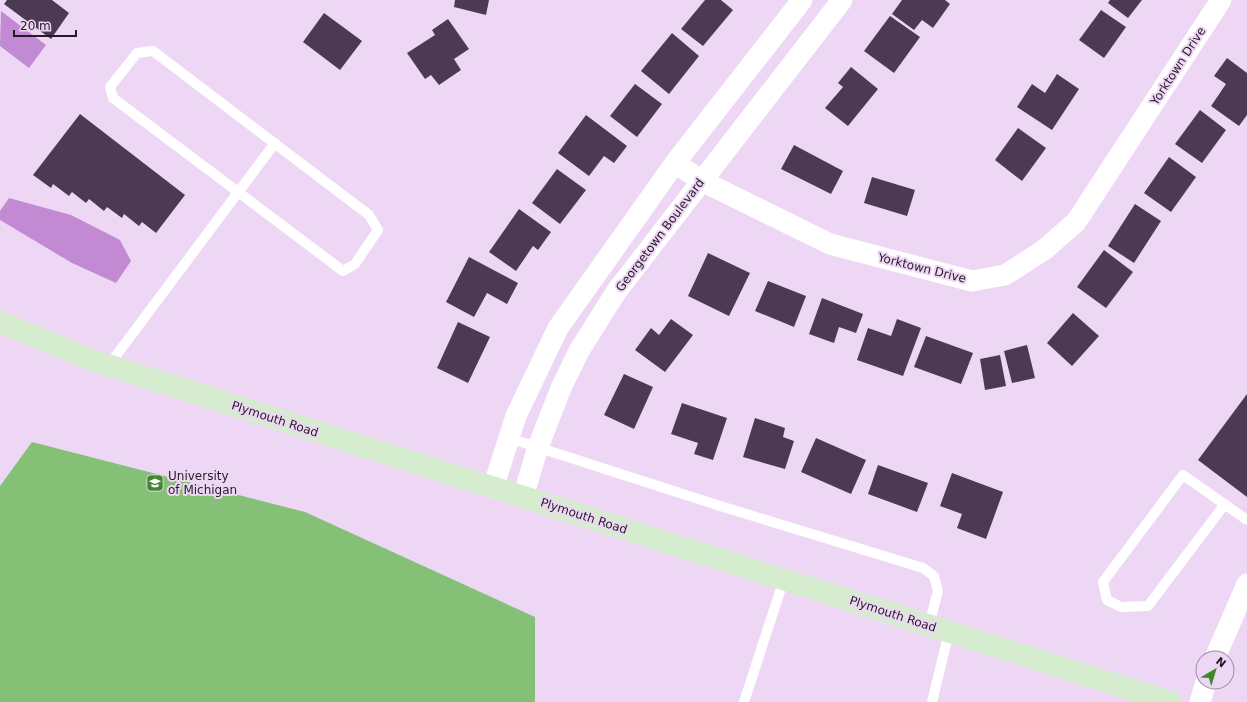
<svg xmlns="http://www.w3.org/2000/svg" width="1247" height="702" font-family="'DejaVu Sans',sans-serif">
<style>
.forest{fill:#85c077}
.water{fill:#c18ad2}
.building{fill:#4c3a52}
.lines{fill:none;stroke-linecap:round;stroke-linejoin:round}
.lane{stroke:#fff;stroke-width:10}
.street{stroke:#fff;stroke-width:21}
.secondary{stroke:#d5eccf;stroke-width:22}
.labels{text-anchor:middle;dominant-baseline:central;stroke-width:4;stroke-linejoin:round;paint-order:stroke}
.street-label{font-size:12px;fill:#241b26;stroke:#eed7f5}
.poi-label{font-size:12px;fill:#241b26;stroke:#eed7f5;text-anchor:start}
</style>
<rect width="100%" height="100%" fill="#eed7f5"/>
<!-- forest -->
<polygon class="forest" points="32,442 305,512 535,617 535,702 0,702 0,486"/>
<!-- water -->
<g class="water">
<polygon points="1,11 46,45 29,68 0,46"/>
<polygon points="9,198 71,215 120,240 131,261 116,283 72,263 0,220 0,211"/>
</g>
<!-- building -->
<g class="building">
<polygon points="7,0 52,0 69,13 51,39 4,4"/>
<polygon points="455,0 489,0 486,15 454,7"/>
<polygon points="705,0 721,0 733,10 703,46 681,29"/>
<polygon points="902,0 945,0 950,4 933,28 922,20 914,30 892,14"/>
<polygon points="1110,0 1142,0 1128,18 1108,3"/>
<polygon points="1101,10 1126,27 1104,58 1079,40"/>
<polygon points="324,13 362,41 340,70 303,42"/>
<polygon points="890,16 920,37 894,73 864,51"/>
<polygon points="448,19 469,49 454,59 461,70 439,85 431,75 425,79 407,53 435,35 432,30"/>
<polygon points="672,33 699,56 669,94 641,71"/>
<polygon points="1227,58 1247,73 1247,115 1239,126 1211,106 1226,84 1214,76"/>
<polygon points="851,67 878,89 848,126 825,108 843,87 838,83"/>
<polygon points="1057,74 1079,89 1052,130 1017,107 1032,84 1045,93"/>
<polygon points="635,84 662,104 637,137 610,116"/>
<polygon points="1200,110 1226,130 1202,163 1175,144"/>
<polygon points="80,114 185,195 156,233 142,222 139,226 124,214 122,218 107,207 104,211 89,199 86,203 72,192 69,196 53,184 51,188 33,175"/>
<polygon points="586,115 627,146 614,163 604,156 589,176 558,153"/>
<polygon points="1018,128 1046,148 1022,181 995,160"/>
<polygon points="794,145 843,171 831,194 781,169"/>
<polygon points="1169,157 1196,177 1171,212 1144,193"/>
<polygon points="557,169 586,190 560,224 532,203"/>
<polygon points="872,177 915,190 907,216 864,203"/>
<polygon points="1135,204 1161,221 1134,263 1108,246"/>
<polygon points="519,209 551,232 538,250 533,246 516,271 489,252"/>
<polygon points="1104,250 1133,272 1106,308 1077,287"/>
<polygon points="708,253 750,273 729,316 688,296"/>
<polygon points="469,257 518,283 507,304 487,293 474,317 446,302"/>
<polygon points="768,281 806,296 794,327 755,311"/>
<polygon points="822,298 863,314 856,333 839,327 834,343 809,334"/>
<polygon points="1073,313 1099,336 1072,366 1047,343"/>
<polygon points="671,319 693,335 665,372 635,350 651,328 659,335"/>
<polygon points="897,319 921,328 903,376 857,360 868,328 891,336"/>
<polygon points="458,322 490,337 468,383 437,368"/>
<polygon points="926,336 973,353 961,384 914,367"/>
<polygon points="1027,345 1035,378 1012,383 1004,351"/>
<polygon points="1000,355 1006,386 985,390 980,359"/>
<polygon points="624,374 653,387 634,429 604,415"/>
<polygon points="1247,394 1247,497 1198,460"/>
<polygon points="682,403 727,418 713,460 694,454 698,443 671,434"/>
<polygon points="755,418 785,428 783,437 794,441 785,469 743,457"/>
<polygon points="816,438 866,460 851,494 801,472"/>
<polygon points="878,465 928,483 917,512 868,494"/>
<polygon points="952,473 1003,492 986,539 957,528 962,514 940,506"/>
</g>
<g class="lines">
<!-- lane -->
<g class="lane">
<polygon points="153,51 369,215 378,230 355,264 343,271 113,98 110,87 137,53"/>
<polyline points="109,365 275,143"/>
<polyline points="509,438 717,505 923,568 934,576 938,591 929,625"/>
<polyline points="1225,504 1148,606 1121,607 1107,600 1103,582 1183,475 1247,520"/>
<polyline points="744,702 784,579"/>
<polyline points="932,702 949,632"/>
</g>
<!-- street -->
<g class="street">
<polyline points="675,163 702,181 830,244 972,281 1005,275 1044,250 1076,222 1221,0"/>
<polyline points="493,488 516,416 558,328 675,163 802,0"/>
<polyline points="523,497 538,447 561,388 579,351 616,292 842,0"/>
<polyline points="1215,658 1247,584"/>
<polyline points="1200,702 1206,682"/>
</g>
<!-- secondary -->
<polyline class="secondary" points="0,322 92,360 214,399 1171,702"/>
</g>
<!-- icons -->
<defs>
<g id="university-square" transform="scale(0.9)"><rect x="-9" y="-9" width="18" height="18" rx="4" fill="#40872d" stroke="#eed7f5"/><path d="M0-5L7-2L0 1L-7-2ZM-4 1L0 2.5L4 1V4Q0 6-4 4Z" fill="#fff"/></g>
</defs>
<g fill-rule="evenodd">
<use href="#university-square" x="155" y="483"/>
</g>
<g class="labels">
<!-- street labels -->
<g class="street-label">
<text transform="translate(1178 66) rotate(-57)">Yorktown Drive</text>
<text transform="translate(660 235) rotate(-53)">Georgetown Boulevard</text>
<text transform="translate(922 268) rotate(14)">Yorktown Drive</text>
<text transform="translate(275 419) rotate(18)">Plymouth Road</text>
<text transform="translate(584 516) rotate(18)">Plymouth Road</text>
<text transform="translate(893 614) rotate(18)">Plymouth Road</text>
</g>
<!-- poi labels -->
<g class="poi-label">
<text x="168" y="476">University<tspan x="168" dy="14">of Michigan</tspan></text>
</g>
</g>
<!-- north arrow -->
<g transform="translate(1215 670) rotate(38)"><circle r="19" fill="#eed7f5" stroke="#9d8ca2"/>
<path d="M0-3L7 15L0 10L-7 15Z" fill="#40872d"/>
<text y="-6" font-size="11" font-weight="bold" text-anchor="middle" fill="#241b26">N</text>
</g>
<!-- scale -->
<path d="M14 30v6h62v-6" fill="none" stroke="#241b26" stroke-width="2"/>
<text x="20" y="30" font-size="12" fill="#241b26" stroke="#eed7f5" stroke-width="3" paint-order="stroke">20 m</text>
</svg>
